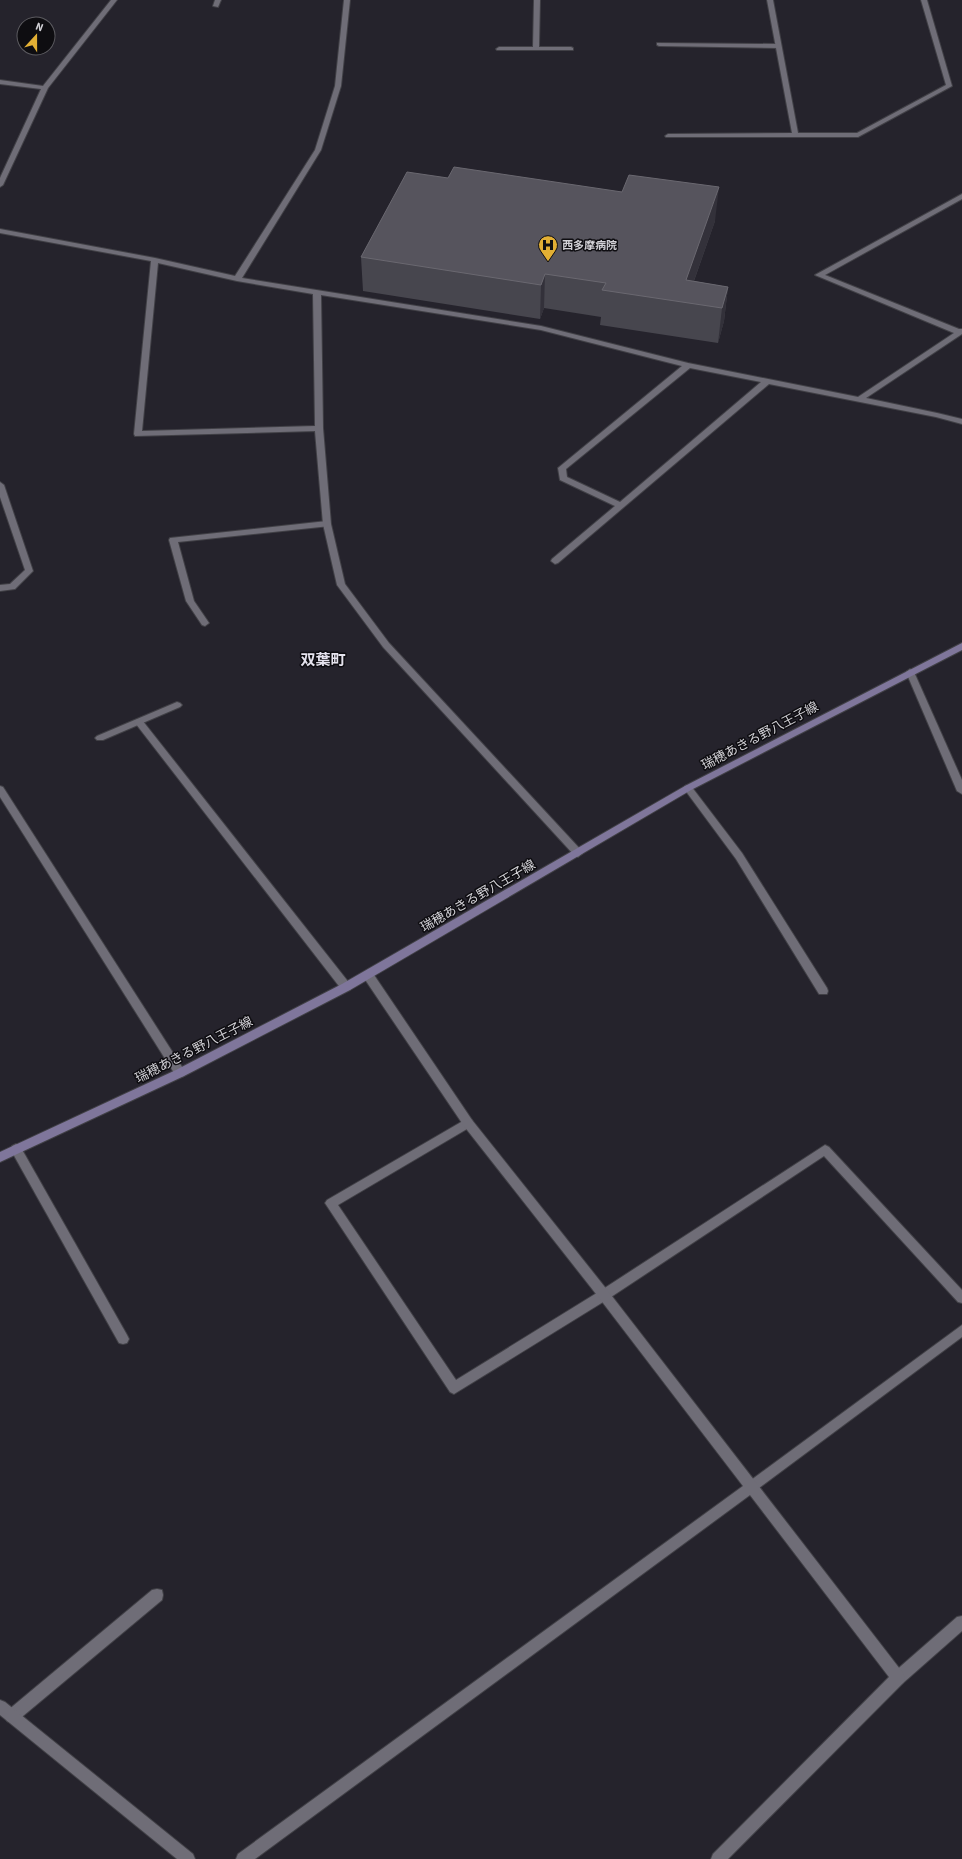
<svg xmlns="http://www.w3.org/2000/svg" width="962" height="1859" font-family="'Source Sans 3','Noto Sans JP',sans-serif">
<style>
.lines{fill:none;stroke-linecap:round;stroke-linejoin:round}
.service-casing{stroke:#414046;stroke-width:2}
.minor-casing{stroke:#414046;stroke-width:2}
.secondary-casing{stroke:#414046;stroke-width:2}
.service{fill:#6f6d77;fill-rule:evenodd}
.minor{fill:#6f6d77;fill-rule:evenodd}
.secondary{fill:#7f769b;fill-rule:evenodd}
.wall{fill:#47464e}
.shaded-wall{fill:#33313a}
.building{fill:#56545d;stroke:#6a6870}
.labels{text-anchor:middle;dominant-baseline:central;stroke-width:3;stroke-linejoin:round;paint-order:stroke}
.far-poi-label{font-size:11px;font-weight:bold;fill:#d2d1d6;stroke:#0e0d11;text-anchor:start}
.street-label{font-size:13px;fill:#d2d1d6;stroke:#0e0d11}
.quarter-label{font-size:15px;font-weight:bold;fill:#e5e3ee;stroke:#0e0d11}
</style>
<rect width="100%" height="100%" fill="#25232c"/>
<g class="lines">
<!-- service casing -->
<g class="service-casing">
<g id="service">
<polygon points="215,0 221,0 218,7 213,6"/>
<polygon points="657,43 778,44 781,46 778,48 659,46 657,45"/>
<polygon points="327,521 331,524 330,526 178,542 194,601 209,623 205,626 202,625 186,601 169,540 170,538"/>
<polygon points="177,702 180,703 182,705 180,707 103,740 97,740 95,738 97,736"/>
<polygon points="468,1118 472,1120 473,1123 472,1126 338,1205 456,1380 600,1291 825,1145 829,1147 962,1290 962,1303 958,1302 824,1156 608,1299 454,1394 450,1392 325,1203 327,1200"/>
<polygon points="16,1144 20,1146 127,1335 129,1339 127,1343 123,1344 119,1343 12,1152 11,1149 12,1146"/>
<polygon points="962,1325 962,1337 755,1491 751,1493 747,1491 745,1487 747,1483"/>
<polygon points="157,1589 162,1590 163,1595 162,1600 17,1721 12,1723 7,1721 5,1716 7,1711 152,1590"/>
<polygon points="962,1616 962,1631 903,1683 898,1685 893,1683 891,1678 893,1673 957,1617"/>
</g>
</g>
<!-- minor casing -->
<g class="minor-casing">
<g id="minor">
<polygon points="111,0 117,0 48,88 3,185 0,187 0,178 41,89 0,84 0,80 43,86"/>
<path d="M344,0H350L341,86L321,150L242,278L541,326L688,363L858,397L954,333L815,275L962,194V199L825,275L959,329H962V334L866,398L937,413L962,419V424L936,417L769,384L558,563L555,564L551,561L552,559L615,506L560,480L558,468L682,366L541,330L321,295L323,428L331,524L345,584L389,643L581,850L583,853L578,857L575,856L383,647L337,585L323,524L315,431L135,436L134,434L151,261L0,233V229L155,258L235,276L315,150L335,86ZM158,263L237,281L313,294L315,426L142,431ZM690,368L761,382L620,502L567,477L566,469Z"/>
<polygon points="534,0 540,0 539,47 571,47 573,48 573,50 497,50 496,49 499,47 533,47"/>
<polygon points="767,0 773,0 798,133 857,133 946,85 921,0 927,0 952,86 858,137 666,137 665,136 668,134 792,133"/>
<polygon points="0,482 4,485 33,571 15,589 0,591 0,585 10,584 25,570 0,497"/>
<polygon points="910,669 914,672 962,780 962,794 957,791 906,672"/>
<polygon points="139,719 142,720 350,984 351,987 350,990 342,990 136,724 134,722 136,720"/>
<polygon points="688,785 691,786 742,853 827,988 828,991 827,994 819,994 736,859 685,790 683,788 685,786"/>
<polygon points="0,786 3,787 184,1070 185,1073 184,1076 180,1077 176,1076 0,797"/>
<polygon points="368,971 372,972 472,1120 608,1291 903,1673 905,1678 903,1683 728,1859 711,1859 713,1854 889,1677 750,1495 255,1859 236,1859 238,1854 743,1486 600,1299 464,1126 364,978 363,975 364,972"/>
<polygon points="0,1700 5,1702 193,1854 195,1859 177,1859 0,1715"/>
</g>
</g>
<!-- secondary casing -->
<g class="secondary-casing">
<polygon id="secondary" points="962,643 962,650 691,790 350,990 184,1076 0,1162 0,1152 176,1070 342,984 685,786"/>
</g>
<!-- service -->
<use href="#service" class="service"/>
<!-- minor -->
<use href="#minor" class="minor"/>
<!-- secondary -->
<use href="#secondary" class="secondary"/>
</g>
<!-- wall -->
<polygon class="wall" points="448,178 715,221 694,281 728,287 724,321 718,343 600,325 601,317 544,308 540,319 363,291 361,257"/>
<!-- shaded-wall -->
<g class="shaded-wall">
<polygon points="719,187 715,221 686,303 686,280"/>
<polygon points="545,274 544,308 540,319 541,285"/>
<polygon points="728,287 724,321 718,343 722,308"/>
</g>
<!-- building -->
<polygon class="building" points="454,167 622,192 629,175 719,187 686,280 728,287 722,308 602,290 606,283 545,274 541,285 361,257 407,172 448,178"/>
<!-- icons -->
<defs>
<g id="hospital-pin" transform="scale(1)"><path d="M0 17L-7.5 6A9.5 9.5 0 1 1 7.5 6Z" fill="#e2af34" stroke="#0e0d11"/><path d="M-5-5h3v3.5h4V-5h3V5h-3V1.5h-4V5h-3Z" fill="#111"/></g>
</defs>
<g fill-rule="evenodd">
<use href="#hospital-pin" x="548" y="245"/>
</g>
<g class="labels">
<!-- far-poi labels -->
<g class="far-poi-label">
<text x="562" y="245">西多摩病院</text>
</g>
<!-- street labels -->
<g class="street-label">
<text transform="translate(760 736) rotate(-28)">瑞穂あきる野八王子線</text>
<text transform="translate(478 896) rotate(-30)">瑞穂あきる野八王子線</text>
<text transform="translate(194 1050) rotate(-27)">瑞穂あきる野八王子線</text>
</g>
<!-- quarter labels -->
<g class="quarter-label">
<text x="323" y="660">双葉町</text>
</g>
</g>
<!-- north arrow -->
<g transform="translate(36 36) rotate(21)"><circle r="19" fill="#0e0d11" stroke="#5c5b60"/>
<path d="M0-3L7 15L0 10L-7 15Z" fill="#e2af34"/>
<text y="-6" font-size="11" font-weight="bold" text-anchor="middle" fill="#d2d1d6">N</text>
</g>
</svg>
